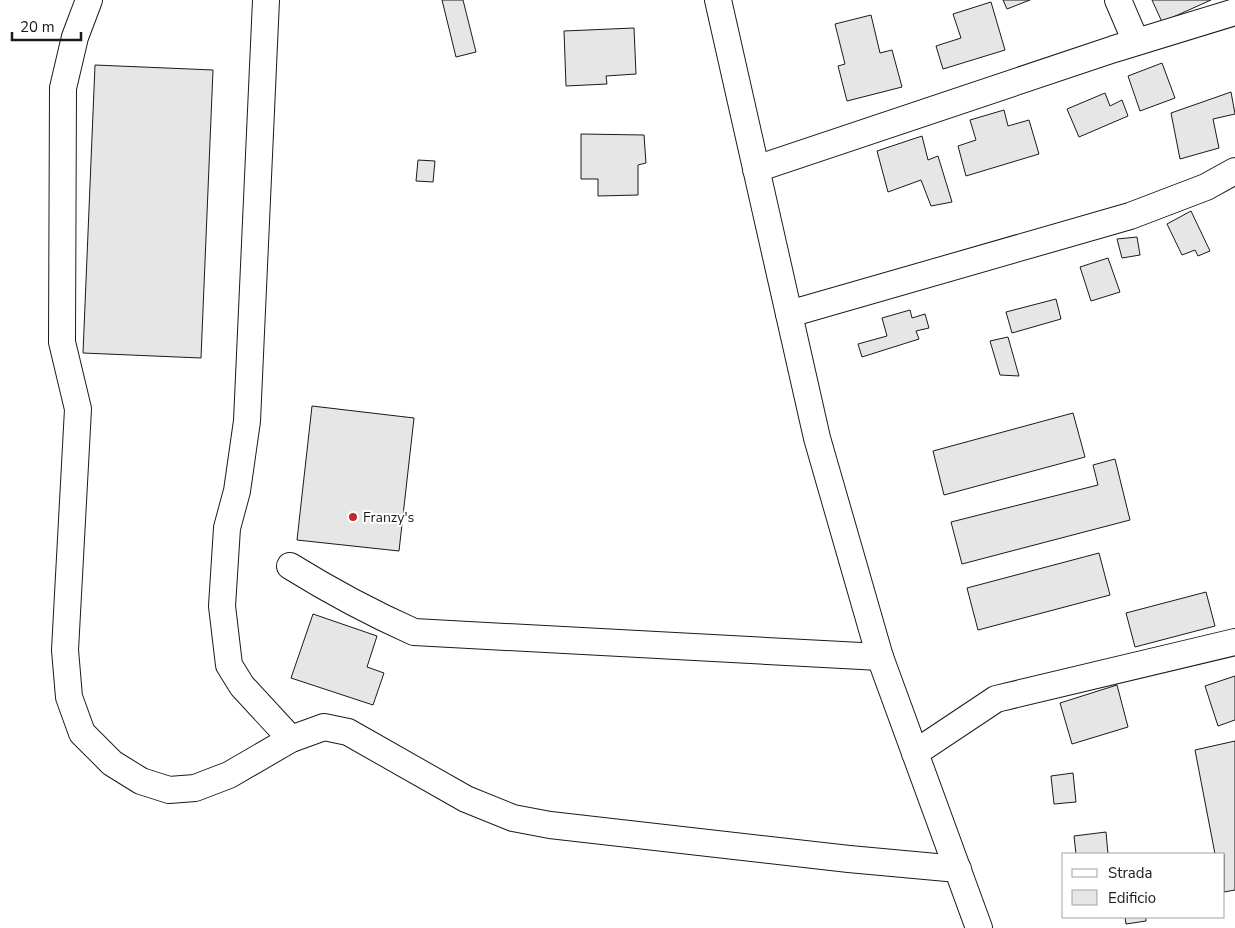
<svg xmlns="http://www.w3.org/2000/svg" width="1235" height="928" font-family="'Nunito Sans',sans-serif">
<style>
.building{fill:#e6e6e6;stroke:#1a1a1a}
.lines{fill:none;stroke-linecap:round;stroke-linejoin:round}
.minor-casing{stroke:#1a1a1a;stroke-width:28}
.minor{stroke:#fff;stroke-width:26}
.poi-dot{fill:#c62828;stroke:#fff;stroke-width:2}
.labels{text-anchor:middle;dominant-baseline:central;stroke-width:4;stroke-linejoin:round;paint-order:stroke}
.poi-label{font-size:14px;fill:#1a1a1a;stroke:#fff;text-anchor:start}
</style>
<rect width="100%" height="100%" fill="#fff"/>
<!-- building -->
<g class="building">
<polygon points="442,0 463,0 476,52 456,57"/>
<polygon points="1003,0 1030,0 1007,9"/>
<polygon points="1152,0 1211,0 1162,22"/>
<polygon points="991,2 1005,50 943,69 936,46 961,38 953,14"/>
<polygon points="871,15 880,53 892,50 902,87 847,101 838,66 845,64 835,24"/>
<polygon points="634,28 636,74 606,76 607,84 566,86 564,31"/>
<polygon points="1162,63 1175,98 1140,111 1128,76"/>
<polygon points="95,65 213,70 201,358 83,353"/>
<polygon points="1231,92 1235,114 1213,119 1219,148 1180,159 1171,113"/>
<polygon points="1105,93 1110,106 1122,100 1128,116 1079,137 1067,109"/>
<polygon points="1004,110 1008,126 1029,120 1039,154 966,176 958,146 976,140 970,120"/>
<polygon points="581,134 644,135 646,163 638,165 638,195 598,196 598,179 581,179"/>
<polygon points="922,136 928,160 938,156 952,202 931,206 921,180 888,192 877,151"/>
<polygon points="418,160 435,161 433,182 416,181"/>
<polygon points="1191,211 1210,251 1198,256 1195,250 1182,255 1167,224"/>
<polygon points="1137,237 1140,255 1122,258 1117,239"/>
<polygon points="1108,258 1120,292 1091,301 1080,267"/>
<polygon points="1056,299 1061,319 1012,333 1006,312"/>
<polygon points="910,310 912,318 925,314 929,328 916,331 919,339 862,357 858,344 887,336 882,318"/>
<polygon points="1008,337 1019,376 1000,375 990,341"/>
<polygon points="312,406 414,418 399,551 297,540"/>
<polygon points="1073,413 1085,457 944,495 933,451"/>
<polygon points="1115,459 1130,520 962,564 951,522 1098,485 1093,465"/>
<polygon points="1099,553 1110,595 978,630 967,588"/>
<polygon points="1206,592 1215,626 1135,647 1126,613"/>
<polygon points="313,614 377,636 367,667 384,673 373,705 291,678"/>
<polygon points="1235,676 1235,720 1218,726 1205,686"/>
<polygon points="1117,685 1128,727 1072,744 1060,703"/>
<polygon points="1235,741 1235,890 1224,892 1224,854 1215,854 1195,750"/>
<polygon points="1073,773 1076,802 1054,804 1051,776"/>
<polygon points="1106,832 1108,854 1076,854 1074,836"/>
<polygon points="1125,917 1146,917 1146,921 1126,924"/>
</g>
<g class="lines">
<!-- minor casing -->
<g class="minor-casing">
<g id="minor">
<polyline points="89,0 75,37 63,88 62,342 78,409 65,650 69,697 82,733 112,763 141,781 169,790 195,788 229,775 291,739 324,727 348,732 466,799 513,818 550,825 849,859 958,869"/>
<polyline points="266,0 247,421 237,491 227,528 222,606 229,665 242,686 291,739"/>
<polyline points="718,0 817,438 880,657 979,928"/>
<polyline points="1118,0 1136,42"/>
<polyline points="756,169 1114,49 1235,12"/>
<polyline points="789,314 1130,216 1206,187 1235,171"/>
<path d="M290,566C332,592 369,612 414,632L880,657"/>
<polyline points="915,753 996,699 1235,642"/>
</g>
</g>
<!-- minor -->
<use href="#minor" class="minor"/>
</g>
<!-- markers -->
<circle class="poi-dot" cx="353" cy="517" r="5"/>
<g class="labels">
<!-- poi labels -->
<g class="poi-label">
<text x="363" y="517">Franzy's</text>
</g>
</g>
<!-- legend -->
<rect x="1062" y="853" width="162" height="65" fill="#ffffff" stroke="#a3a3a3"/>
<rect x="1072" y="869" width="25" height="8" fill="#ffffff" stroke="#a3a3a3"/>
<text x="1108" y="878" font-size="15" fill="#1a1a1a">Strada</text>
<rect x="1072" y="890" width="25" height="15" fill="#e6e6e6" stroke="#a3a3a3"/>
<text x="1108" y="903" font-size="15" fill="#1a1a1a">Edificio</text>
<!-- scale -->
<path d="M12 32v8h69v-8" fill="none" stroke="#1a1a1a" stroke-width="2.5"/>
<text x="20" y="32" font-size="15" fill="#1a1a1a" stroke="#ffffff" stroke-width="4" paint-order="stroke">20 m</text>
</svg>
